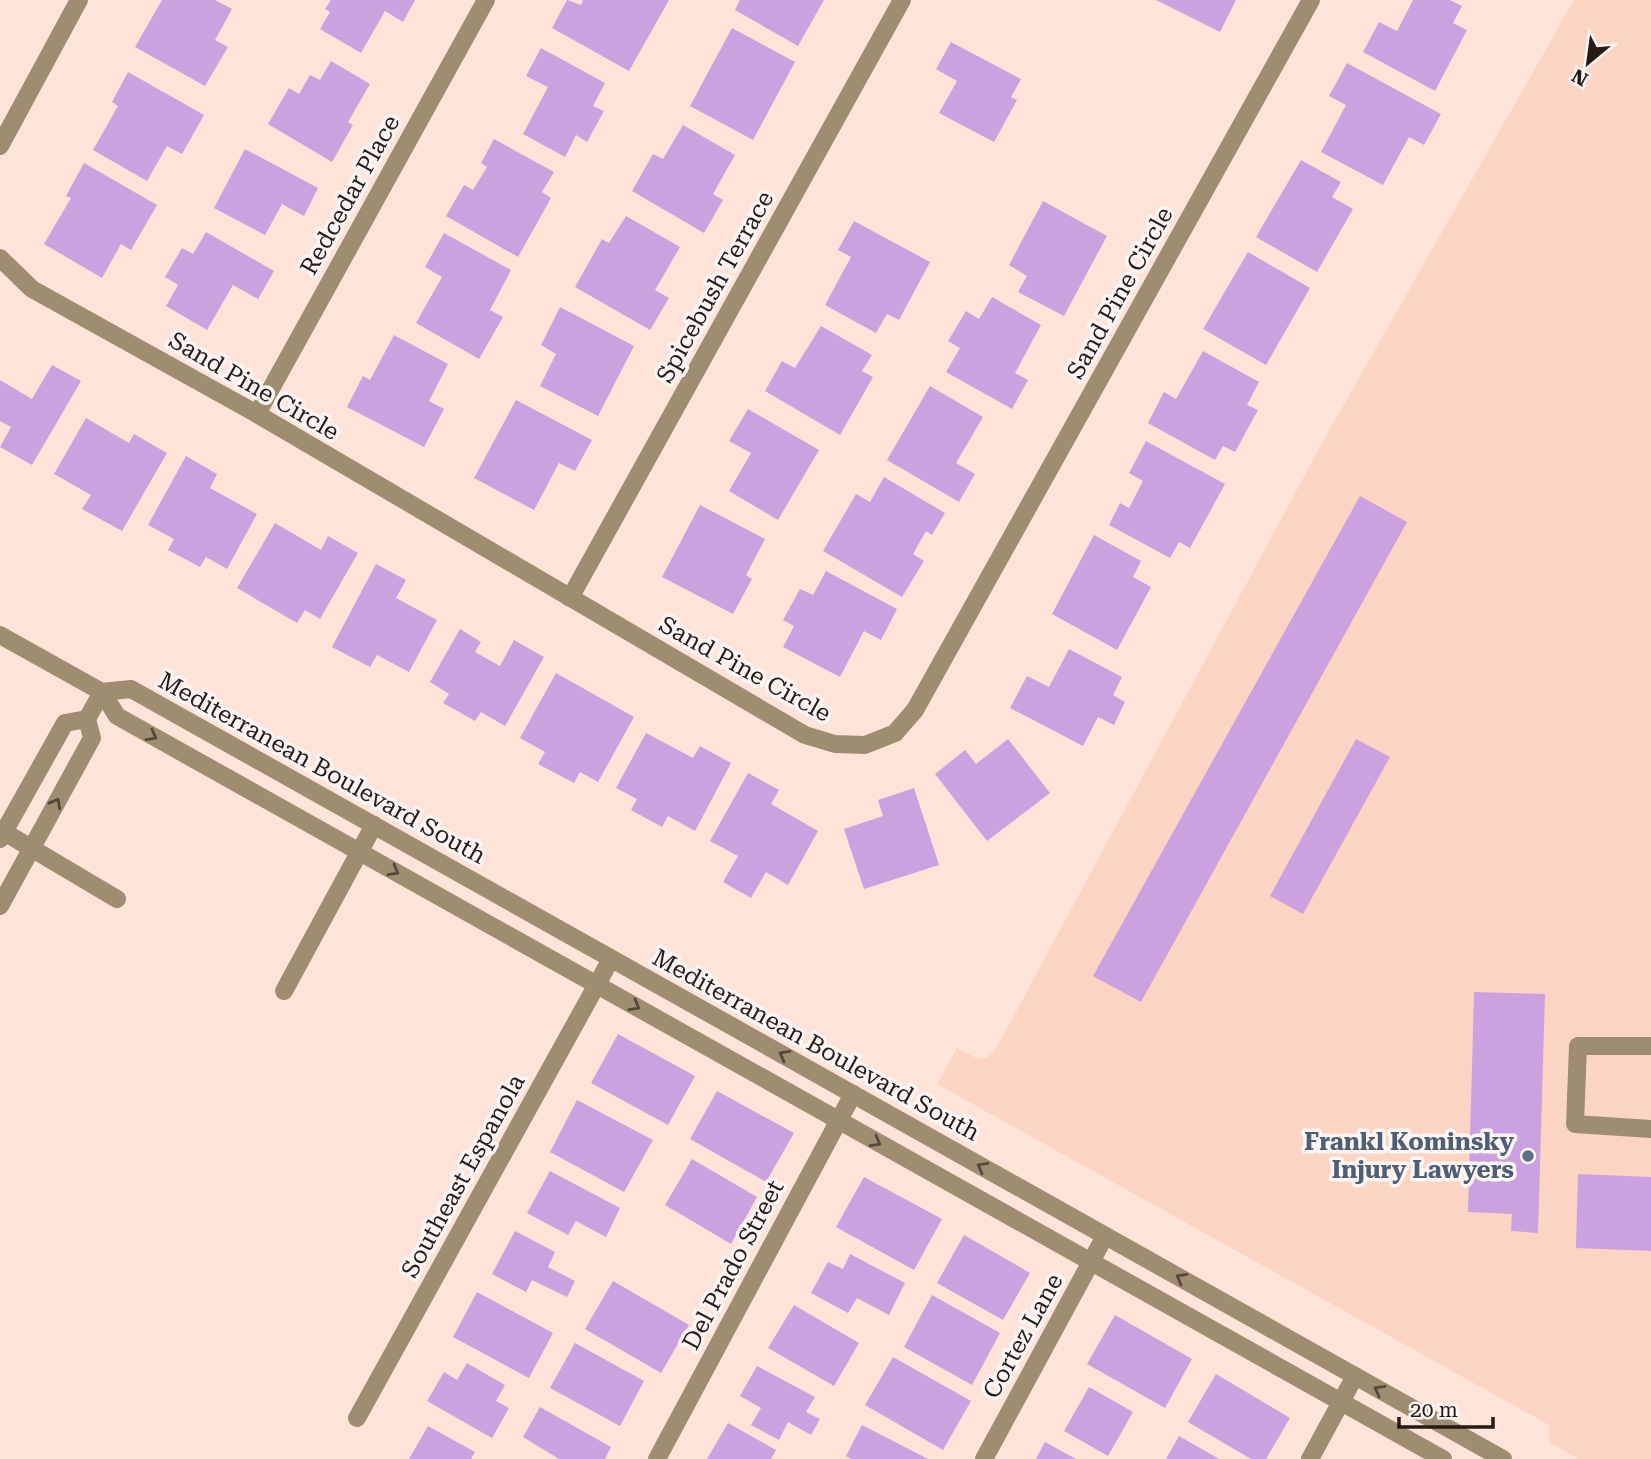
<svg xmlns="http://www.w3.org/2000/svg" width="1651" height="1459" font-family="'Roboto Serif',serif">
<style>
.built{fill:#fcd4c4}
.building{fill:#cca1df}
.lines{fill:none;stroke-linecap:round;stroke-linejoin:round}
.minor{stroke:#9f8d72;stroke-width:18}
.oneway{stroke:#56483a}
.service-dot{fill:#5c6f8a;stroke:#fcf5f3;stroke-width:2.5}
.labels{text-anchor:middle;dominant-baseline:central;stroke-width:7;stroke-linejoin:round;paint-order:stroke}
.street-label{font-size:24px;fill:#251a15;stroke:#fcf5f3}
.service-label{font-size:24px;font-weight:bold;fill:#4e5e75;stroke:#fcf5f3;text-anchor:end}
</style>
<rect width="100%" height="100%" fill="#fee3d9"/>
<!-- built -->
<polygon class="built" points="1574,0 1651,0 1651,1459 1578,1459 1549,1442 1549,1425 937,1084 957,1048 978,1059 988,1057 996,1049 1321,445"/>
<!-- building -->
<g class="building">
<polygon points="162,0 215,0 232,9 215,40 228,47 205,86 135,47"/>
<polygon points="331,0 415,0 403,22 385,11 361,53 320,29 330,12 325,9"/>
<polygon points="567,0 581,5 583,0 669,0 629,71 552,28"/>
<polygon points="740,0 824,0 798,46 735,10"/>
<polygon points="1156,0 1236,0 1220,32"/>
<polygon points="1413,0 1450,0 1462,6 1453,23 1467,30 1435,91 1363,52 1379,22 1397,31"/>
<polygon points="732,28 795,62 753,140 690,106"/>
<polygon points="951,42 1021,79 1011,97 1017,100 994,142 939,113 957,81 936,69"/>
<polygon points="541,48 605,83 593,106 604,111 587,142 576,135 565,157 523,134 548,87 526,76"/>
<polygon points="331,61 370,84 348,122 353,125 332,162 268,124 289,88 299,94 310,75 320,80"/>
<polygon points="1347,63 1441,114 1424,145 1409,137 1383,185 1321,152 1346,105 1329,96"/>
<polygon points="128,72 204,115 182,154 167,146 147,181 93,150 118,106 112,102"/>
<polygon points="683,125 735,155 713,194 723,200 704,233 632,191 653,154 663,159"/>
<polygon points="494,139 554,172 542,192 551,198 518,257 446,216 464,185 473,190 487,167 481,163"/>
<polygon points="245,149 318,188 304,216 282,204 265,235 214,208"/>
<polygon points="1301,160 1341,182 1332,197 1353,209 1317,272 1256,237"/>
<polygon points="84,163 157,205 131,250 121,244 102,278 44,244 71,198 66,196"/>
<polygon points="1043,201 1107,236 1064,316 1018,292 1027,276 1009,265"/>
<polygon points="626,216 680,247 655,290 669,298 650,330 575,287 602,239 609,243"/>
<polygon points="854,221 930,262 899,320 887,314 876,333 825,305 851,257 838,250"/>
<polygon points="206,232 274,271 258,299 233,285 207,330 166,306 178,285 165,277 182,248 193,254"/>
<polygon points="444,233 511,270 490,310 503,317 479,359 416,323 442,277 425,267"/>
<polygon points="1248,252 1310,288 1266,365 1203,329"/>
<polygon points="992,297 1041,325 1015,373 1028,380 1012,409 946,372 960,348 948,341 966,311 979,319"/>
<polygon points="560,307 634,346 598,416 540,386 556,354 541,345"/>
<polygon points="821,326 872,355 862,371 873,377 840,435 765,391 782,361 795,368"/>
<polygon points="394,335 448,364 429,401 444,409 424,447 347,407 363,376 370,380"/>
<polygon points="1203,351 1259,382 1247,405 1258,410 1235,452 1223,446 1215,460 1148,423 1164,392 1176,399"/>
<polygon points="52,365 81,381 32,465 0,447 11,427 0,421 0,380 32,399"/>
<polygon points="930,386 983,417 956,463 975,474 959,502 887,460"/>
<polygon points="516,400 592,440 575,471 559,463 534,510 474,478"/>
<polygon points="748,409 819,450 778,520 729,491 751,453 729,441"/>
<polygon points="86,418 129,443 134,434 167,453 122,531 82,509 91,495 54,474"/>
<polygon points="1146,441 1225,484 1190,548 1179,542 1170,558 1109,525 1120,503 1129,508 1143,481 1129,473"/>
<polygon points="186,456 217,474 210,488 257,514 227,569 206,557 200,567 168,550 174,539 148,525"/>
<polygon points="884,477 945,513 932,535 926,531 913,554 924,561 902,597 823,551 856,494 870,502"/>
<polygon points="1360,496 1407,522 1141,1002 1093,976"/>
<polygon points="700,505 765,539 746,575 752,579 733,614 662,577"/>
<polygon points="275,523 321,550 328,536 358,553 320,619 305,610 297,623 237,588"/>
<polygon points="1094,535 1141,561 1133,577 1151,587 1117,650 1052,614"/>
<polygon points="376,564 406,580 396,598 437,620 409,672 377,655 370,667 332,647"/>
<polygon points="826,571 897,609 881,640 864,631 840,677 783,647 794,626 783,620 800,589 813,595"/>
<polygon points="460,629 481,642 475,652 500,666 514,640 544,657 505,726 481,712 475,721 443,703 449,694 430,682"/>
<polygon points="1069,649 1122,677 1113,695 1125,702 1114,725 1098,717 1083,746 1010,708 1027,676 1049,687"/>
<polygon points="556,673 634,717 598,782 580,772 574,783 538,764 545,752 520,738"/>
<polygon points="646,733 693,758 700,746 731,763 695,831 668,816 662,827 631,810 637,799 616,788"/>
<polygon points="1008,739 1050,793 987,841 935,774 965,750 976,764"/>
<polygon points="1356,739 1390,757 1303,914 1270,896"/>
<polygon points="748,773 779,790 771,804 818,831 788,885 766,872 751,898 723,882 738,856 710,841"/>
<polygon points="914,788 939,865 864,889 844,829 883,816 878,800"/>
<polygon points="1474,992 1545,994 1538,1233 1511,1231 1512,1214 1468,1212"/>
<polygon points="618,1034 695,1076 668,1125 591,1083"/>
<polygon points="717,1091 794,1133 766,1182 690,1139"/>
<polygon points="577,1100 653,1140 624,1192 550,1152"/>
<polygon points="692,1159 757,1197 731,1244 665,1205"/>
<polygon points="550,1171 620,1208 606,1237 576,1221 568,1235 527,1213"/>
<polygon points="1578,1174 1651,1177 1651,1251 1576,1248"/>
<polygon points="864,1177 942,1219 914,1270 836,1227"/>
<polygon points="515,1231 555,1252 548,1267 575,1281 567,1297 532,1280 526,1292 492,1274"/>
<polygon points="964,1235 1030,1273 1003,1320 937,1283"/>
<polygon points="850,1254 905,1283 889,1315 857,1298 848,1313 811,1293 828,1262 843,1269"/>
<polygon points="613,1281 689,1325 661,1373 585,1329"/>
<polygon points="477,1292 553,1333 529,1378 453,1337"/>
<polygon points="932,1295 1000,1333 972,1385 904,1347"/>
<polygon points="794,1305 859,1343 834,1386 768,1348"/>
<polygon points="1115,1315 1192,1359 1165,1408 1087,1364"/>
<polygon points="575,1343 644,1381 620,1426 550,1388"/>
<polygon points="893,1357 971,1401 943,1450 865,1405"/>
<polygon points="467,1363 505,1385 496,1401 509,1408 492,1438 427,1401 444,1372 457,1380"/>
<polygon points="757,1366 815,1397 806,1412 820,1419 811,1435 788,1422 779,1440 751,1425 761,1408 740,1396"/>
<polygon points="1216,1374 1290,1418 1266,1459 1251,1459 1188,1422"/>
<polygon points="1089,1387 1133,1412 1108,1456 1064,1431"/>
<polygon points="540,1407 611,1447 605,1459 559,1459 523,1437"/>
<polygon points="728,1423 776,1450 771,1459 707,1459"/>
<polygon points="862,1425 928,1459 851,1459 846,1456"/>
<polygon points="428,1426 475,1452 471,1459 409,1459"/>
<polygon points="1179,1436 1219,1459 1166,1459"/>
<polygon points="1045,1442 1076,1459 1036,1459"/>
</g>
<g class="lines">
<!-- minor -->
<g class="minor">
<polyline points="0,146 79,0"/>
<polyline points="0,258 32,289 257,414 805,735 835,744 865,745 895,733 915,710 1311,0"/>
<polyline points="257,414 486,0"/>
<polyline points="570,598 902,0"/>
<polyline points="0,635 102,692 117,716 1443,1459"/>
<polyline points="102,692 131,689 1503,1459"/>
<polyline points="4,832 117,899"/>
<polyline points="0,839 65,723 87,719"/>
<polyline points="0,906 92,738 87,719 102,692"/>
<polyline points="284,991 374,825"/>
<polyline points="1651,1046 1578,1046 1575,1124 1651,1129"/>
<polyline points="357,1418 611,959"/>
<polyline points="657,1459 853,1094"/>
<polyline points="984,1459 1105,1236"/>
<polyline points="1310,1459 1355,1376"/>
</g>
</g>
<!-- one-way arrows -->
<defs><path id="oneway-chevron" d="M-2-3.5L2.5 0L-2 3.5" fill="none" stroke-width="1.6" stroke-linecap="round" stroke-linejoin="round" transform="scale(1.75)"/></defs>
<g class="oneway">
<use href="#oneway-chevron" transform="translate(152 736) rotate(29)"/>
<use href="#oneway-chevron" transform="translate(56 803) rotate(-61)"/>
<use href="#oneway-chevron" transform="translate(394 871) rotate(29)"/>
<use href="#oneway-chevron" transform="translate(635 1006) rotate(30)"/>
<use href="#oneway-chevron" transform="translate(784 1055) rotate(-151)"/>
<use href="#oneway-chevron" transform="translate(876 1142) rotate(29)"/>
<use href="#oneway-chevron" transform="translate(982 1167) rotate(-151)"/>
<use href="#oneway-chevron" transform="translate(1181 1278) rotate(-151)"/>
<use href="#oneway-chevron" transform="translate(1379 1390) rotate(-151)"/>
</g>
<!-- markers -->
<circle class="service-dot" cx="1528" cy="1156" r="7"/>
<g class="labels">
<!-- street labels -->
<g class="street-label">
<text transform="translate(350 195) rotate(-61)">Redcedar Place</text>
<text transform="translate(715 287) rotate(-61)">Spicebush Terrace</text>
<text transform="translate(1120 293) rotate(-61)">Sand Pine Circle</text>
<text transform="translate(254 386) rotate(30)">Sand Pine Circle</text>
<text transform="translate(745 669) rotate(29)">Sand Pine Circle</text>
<text transform="translate(322 768) rotate(29)">Mediterranean Boulevard South</text>
<text transform="translate(816 1045) rotate(29)">Mediterranean Boulevard South</text>
<text transform="translate(463 1176) rotate(-61)">Southeast Espanola</text>
<text transform="translate(733 1265) rotate(-62)">Del Prado Street</text>
<text transform="translate(1023 1336) rotate(-61)">Cortez Lane</text>
</g>
<!-- service labels -->
<g class="service-label">
<text x="1514" y="1142">Frankl Kominsky<tspan x="1514" dy="28">Injury Lawyers</tspan></text>
</g>
</g>
<!-- north arrow -->
<g transform="translate(1588 63) rotate(209)" stroke="#fcf5f3" stroke-width="5" paint-order="stroke">
<path d="M0-5L12 26L0 18L-12 26Z" fill="#251a15"/>
<text y="-10" font-size="19" font-weight="bold" text-anchor="middle" fill="#251a15">N</text>
</g>
<!-- scale -->
<path d="M1399 1417v10h94v-10" fill="none" stroke="#251a15" stroke-width="3.5"/>
<text x="1410" y="1417" font-size="21" fill="#251a15" stroke="#fcf5f3" stroke-width="5" paint-order="stroke">20 m</text>
</svg>
